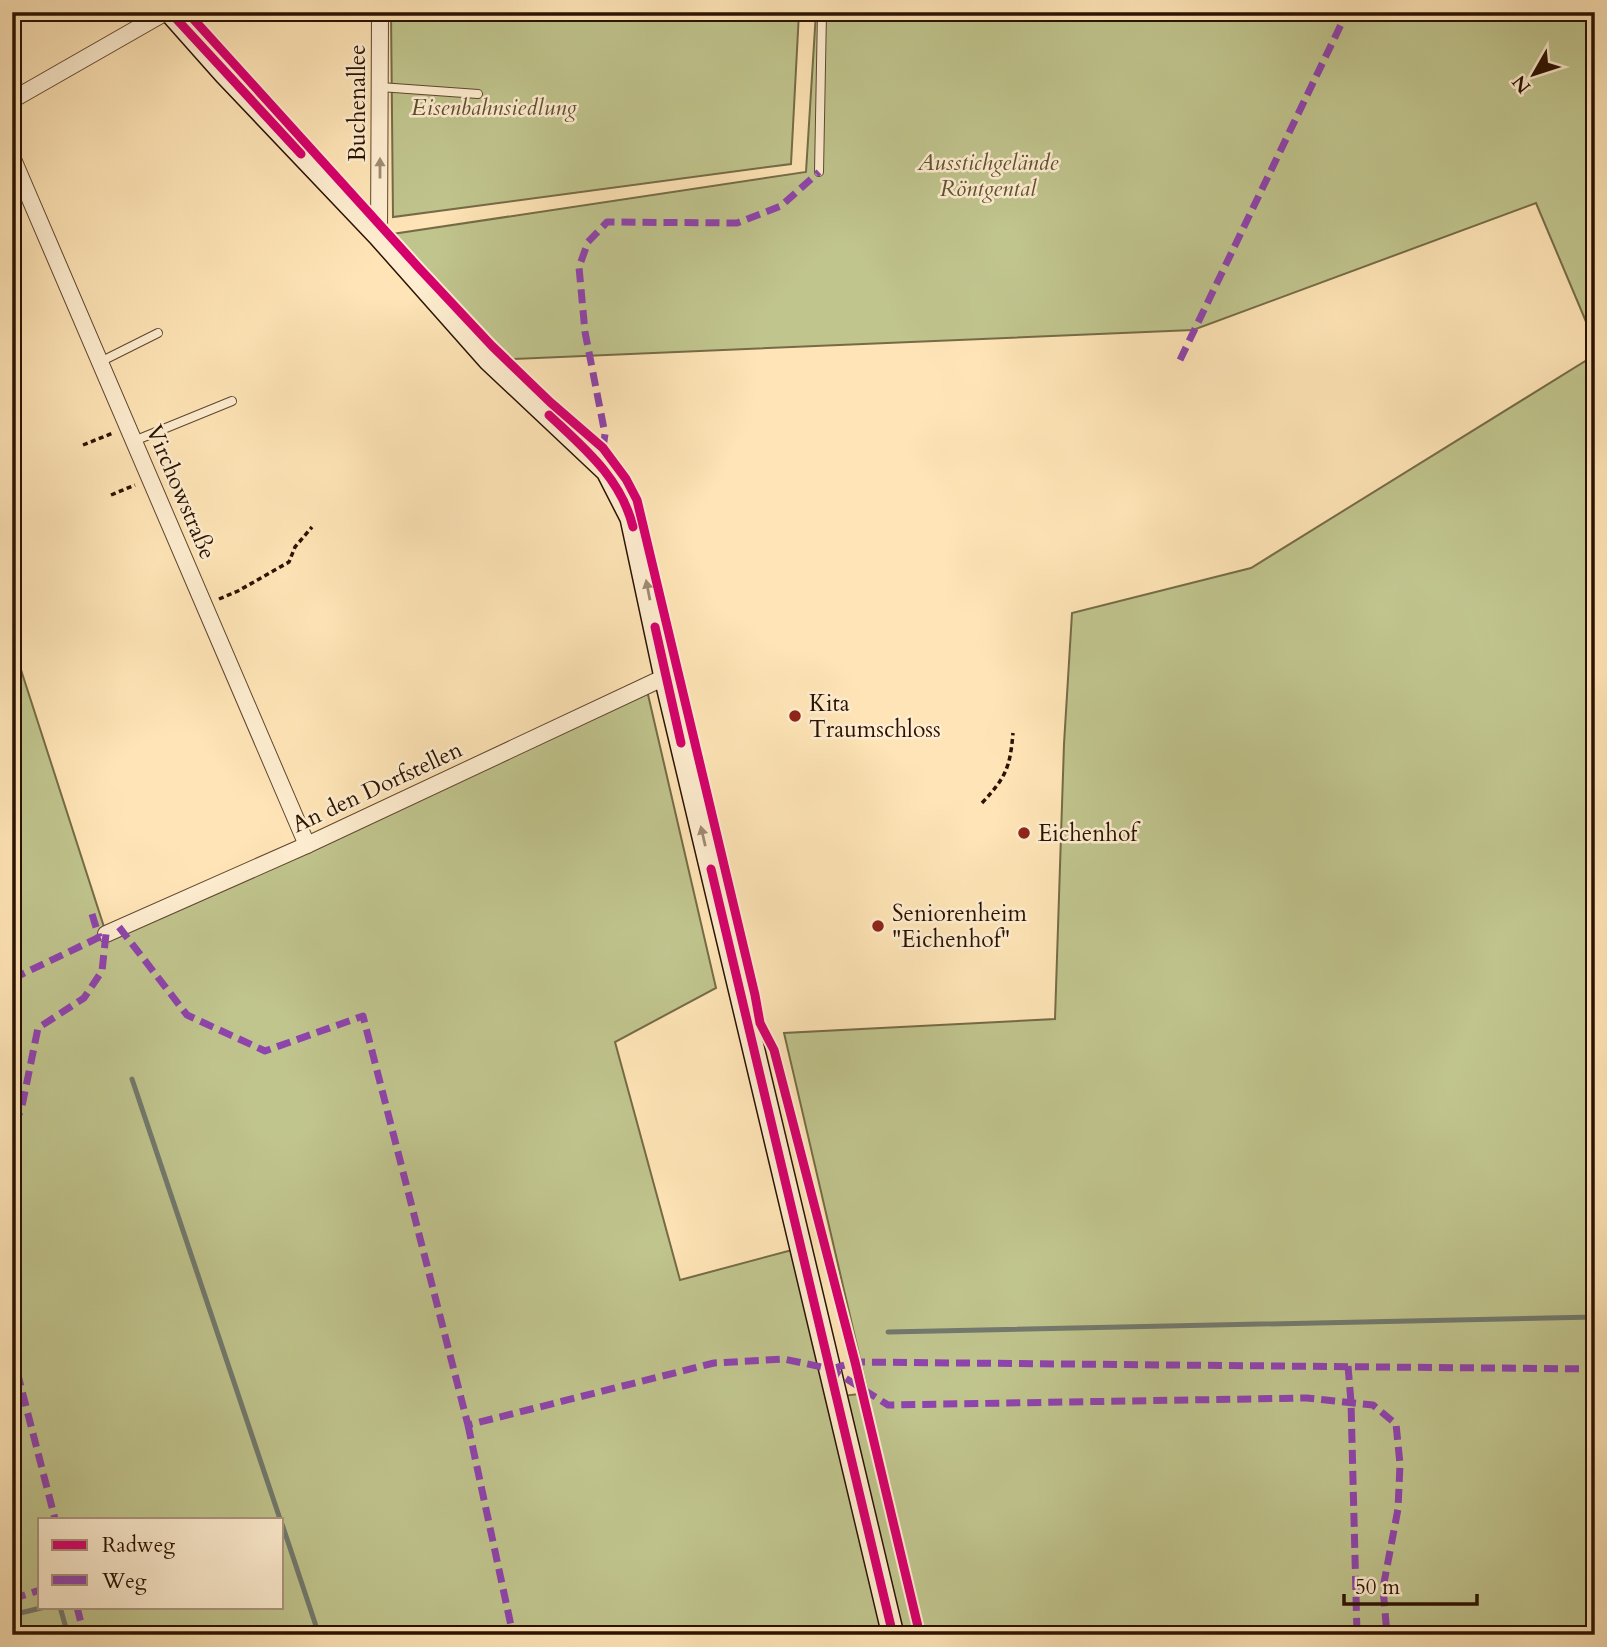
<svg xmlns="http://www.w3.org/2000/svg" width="1607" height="1647" font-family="Cardo,serif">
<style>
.green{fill:#c0c48d;stroke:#766b46;stroke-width:2;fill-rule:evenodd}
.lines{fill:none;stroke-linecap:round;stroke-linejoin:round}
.stream{stroke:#72796d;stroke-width:5}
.lane-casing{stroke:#60462e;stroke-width:10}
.street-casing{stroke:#60462e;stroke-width:18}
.secondary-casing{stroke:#2b1200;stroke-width:24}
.path{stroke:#2b1200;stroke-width:3.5;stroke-dasharray:5 3.5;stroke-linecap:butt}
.lane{stroke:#feedd0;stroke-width:8}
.street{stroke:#feedd0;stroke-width:16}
.secondary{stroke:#feedd0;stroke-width:21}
.quiet{stroke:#8e44ad;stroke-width:7;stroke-dasharray:14 7;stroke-linecap:butt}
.cycleway-casing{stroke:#feedd0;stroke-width:13}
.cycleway{stroke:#d6006c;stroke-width:9}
.oneway{fill:#9f8a72}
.poi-dot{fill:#8f2418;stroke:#feedd0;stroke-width:2.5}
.labels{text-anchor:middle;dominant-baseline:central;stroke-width:5;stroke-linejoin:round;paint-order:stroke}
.street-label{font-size:23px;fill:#2b1200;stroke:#feedd0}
.park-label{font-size:23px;font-style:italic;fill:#5f5031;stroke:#feedd0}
.poi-label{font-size:23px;fill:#2b1200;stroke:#feedd0;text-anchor:start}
</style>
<rect width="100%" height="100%" fill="#fee4b6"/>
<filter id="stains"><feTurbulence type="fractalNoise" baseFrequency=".00286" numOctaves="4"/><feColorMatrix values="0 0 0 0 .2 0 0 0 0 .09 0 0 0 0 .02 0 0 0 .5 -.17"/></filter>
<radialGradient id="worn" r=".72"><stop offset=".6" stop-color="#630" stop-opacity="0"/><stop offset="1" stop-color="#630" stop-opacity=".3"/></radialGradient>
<!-- green -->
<g class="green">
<polygon points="391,12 799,12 791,164 393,217"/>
<polygon points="816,12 1595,12 1595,343 1536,203 1193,330 489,360 379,236 806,172"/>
<path d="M1595,355V1635H12V642L106,933L646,686L716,988L615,1042L680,1280L792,1250L826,1398L868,1393L784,1033L1055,1019L1064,744L1072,613L1251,568ZM40,1519H282V1607H40Z"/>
</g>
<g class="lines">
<!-- stream -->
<g class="stream">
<polyline points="132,1079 280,1519"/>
<polyline points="888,1332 1595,1317"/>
<polyline points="282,1524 319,1635"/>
<polyline points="60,1607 68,1635"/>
<polyline points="12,1615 45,1607"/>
<polyline points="828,1635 848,1629"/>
</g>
<!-- lane casing -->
<g class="lane-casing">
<g id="lane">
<polyline points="384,12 455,16"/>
<polyline points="189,32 205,12"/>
<polyline points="380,87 478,94"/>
<polyline points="819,172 822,12"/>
<polyline points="100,362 158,333"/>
<polyline points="134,441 232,401"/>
</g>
</g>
<!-- street casing -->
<g class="street-casing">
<g id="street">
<polyline points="12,100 166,12"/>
<polyline points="12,157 307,845"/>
<polyline points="379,236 380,12"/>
<polyline points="106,934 307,845 665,677"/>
</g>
</g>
<!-- secondary casing -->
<g class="secondary-casing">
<polyline id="secondary" points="170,12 225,74 379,236 489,360 607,471 631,518 665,677 893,1635"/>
</g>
<!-- path -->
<g class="path">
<polyline points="83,445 113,433"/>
<polyline points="111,495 135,485"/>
<polyline points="219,599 238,591 289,562 295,547 312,527"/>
<path d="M982,803C1006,777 1010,768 1013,733"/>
</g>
<!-- lane -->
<use href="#lane" class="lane"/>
<!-- street -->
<use href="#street" class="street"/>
<!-- secondary -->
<use href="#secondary" class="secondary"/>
<!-- quiet -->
<g class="quiet">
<polyline points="1180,360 1347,12"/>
<polyline points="603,448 605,434 585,332 579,267 588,242 607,222 737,223 781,206 819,172"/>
<polyline points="92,914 99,937"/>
<polyline points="119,927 187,1015 265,1051 363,1016 468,1425 714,1363 784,1359 831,1369 888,1405 1307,1398 1373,1405 1396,1424 1400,1464 1398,1509 1383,1588 1387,1635"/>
<polyline points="12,979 106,934"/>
<polyline points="12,1123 21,1111 38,1028 84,998 102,971 106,934"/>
<polyline points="12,1352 55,1519"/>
<polyline points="1348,1366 1351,1402 1357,1635"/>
<polyline points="831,1369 855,1362 1595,1369"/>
<polyline points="468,1425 513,1635"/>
<polyline points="12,1599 40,1590"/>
<polyline points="77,1607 84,1635"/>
</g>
<!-- cycleway casing -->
<g class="cycleway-casing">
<g id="cycleway">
<polyline points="170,12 301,154"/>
<polyline points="187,12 418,267 492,346 550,402 603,448 626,479 637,500 755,995 760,1023 774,1050 855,1362 920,1635"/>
<path d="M549,415C584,448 621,478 633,527"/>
<polyline points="655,627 681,743"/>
<polyline points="711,869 893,1635"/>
</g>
</g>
<!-- cycleway -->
<use href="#cycleway" class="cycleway"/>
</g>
<!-- one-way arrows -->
<defs><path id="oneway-solid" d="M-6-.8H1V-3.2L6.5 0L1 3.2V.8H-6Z" transform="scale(1.75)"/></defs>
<g class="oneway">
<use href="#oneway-solid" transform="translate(380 168) rotate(-90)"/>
<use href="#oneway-solid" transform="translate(648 590) rotate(-101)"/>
<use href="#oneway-solid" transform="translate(703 836) rotate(-103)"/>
</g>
<!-- markers -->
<g class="poi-dot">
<circle cx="795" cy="716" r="7"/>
<circle cx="1024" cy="833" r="7"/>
<circle cx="878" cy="926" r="7"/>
</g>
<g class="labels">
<!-- street labels -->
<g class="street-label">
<text transform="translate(357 103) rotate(-90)">Buchenallee</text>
<text transform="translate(181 492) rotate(67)">Virchowstraße</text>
<text transform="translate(377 787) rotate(-25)">An den Dorfstellen</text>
</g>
<!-- park labels -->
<g class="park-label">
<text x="494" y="107">Eisenbahnsiedlung</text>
<text x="988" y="162">Ausstichgelände<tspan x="988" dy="26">Röntgental</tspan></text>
</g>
<!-- poi labels -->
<g class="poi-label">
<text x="809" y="703">Kita<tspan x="809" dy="26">Traumschloss</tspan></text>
<text x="1038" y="833">Eichenhof</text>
<text x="892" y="913">Seniorenheim<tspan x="892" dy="26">"Eichenhof"</tspan></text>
</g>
</g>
<!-- margin -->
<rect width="1607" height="1647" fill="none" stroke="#fee4b6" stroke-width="42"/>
<rect x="14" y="14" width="1579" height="1619" fill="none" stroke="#2b1200" stroke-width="3.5"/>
<rect x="21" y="21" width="1565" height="1605" fill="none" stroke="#2b1200" stroke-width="2"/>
<!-- legend -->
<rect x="38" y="1518" width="245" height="91" fill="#feedd0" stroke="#aa957d" stroke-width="2"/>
<rect x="52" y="1540" width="35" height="10" fill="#d6006c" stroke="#aa957d" stroke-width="2"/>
<text x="102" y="1552" font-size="21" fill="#2b1200">Radweg</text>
<rect x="52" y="1575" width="35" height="10" fill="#8e44ad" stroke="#aa957d" stroke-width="2"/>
<text x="102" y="1588" font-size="21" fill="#2b1200">Weg</text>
<!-- north arrow -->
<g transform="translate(1534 74) rotate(231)" stroke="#feedd0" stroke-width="5" paint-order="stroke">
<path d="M0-5L12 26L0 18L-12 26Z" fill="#2b1200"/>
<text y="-10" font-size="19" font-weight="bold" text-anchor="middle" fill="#2b1200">N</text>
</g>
<!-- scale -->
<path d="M1344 1594v10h133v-10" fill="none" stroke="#2b1200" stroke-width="3.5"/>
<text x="1355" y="1594" font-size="21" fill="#2b1200" stroke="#feedd0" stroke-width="5" paint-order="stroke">50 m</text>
<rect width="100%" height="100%" filter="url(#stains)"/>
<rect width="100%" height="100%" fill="url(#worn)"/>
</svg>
